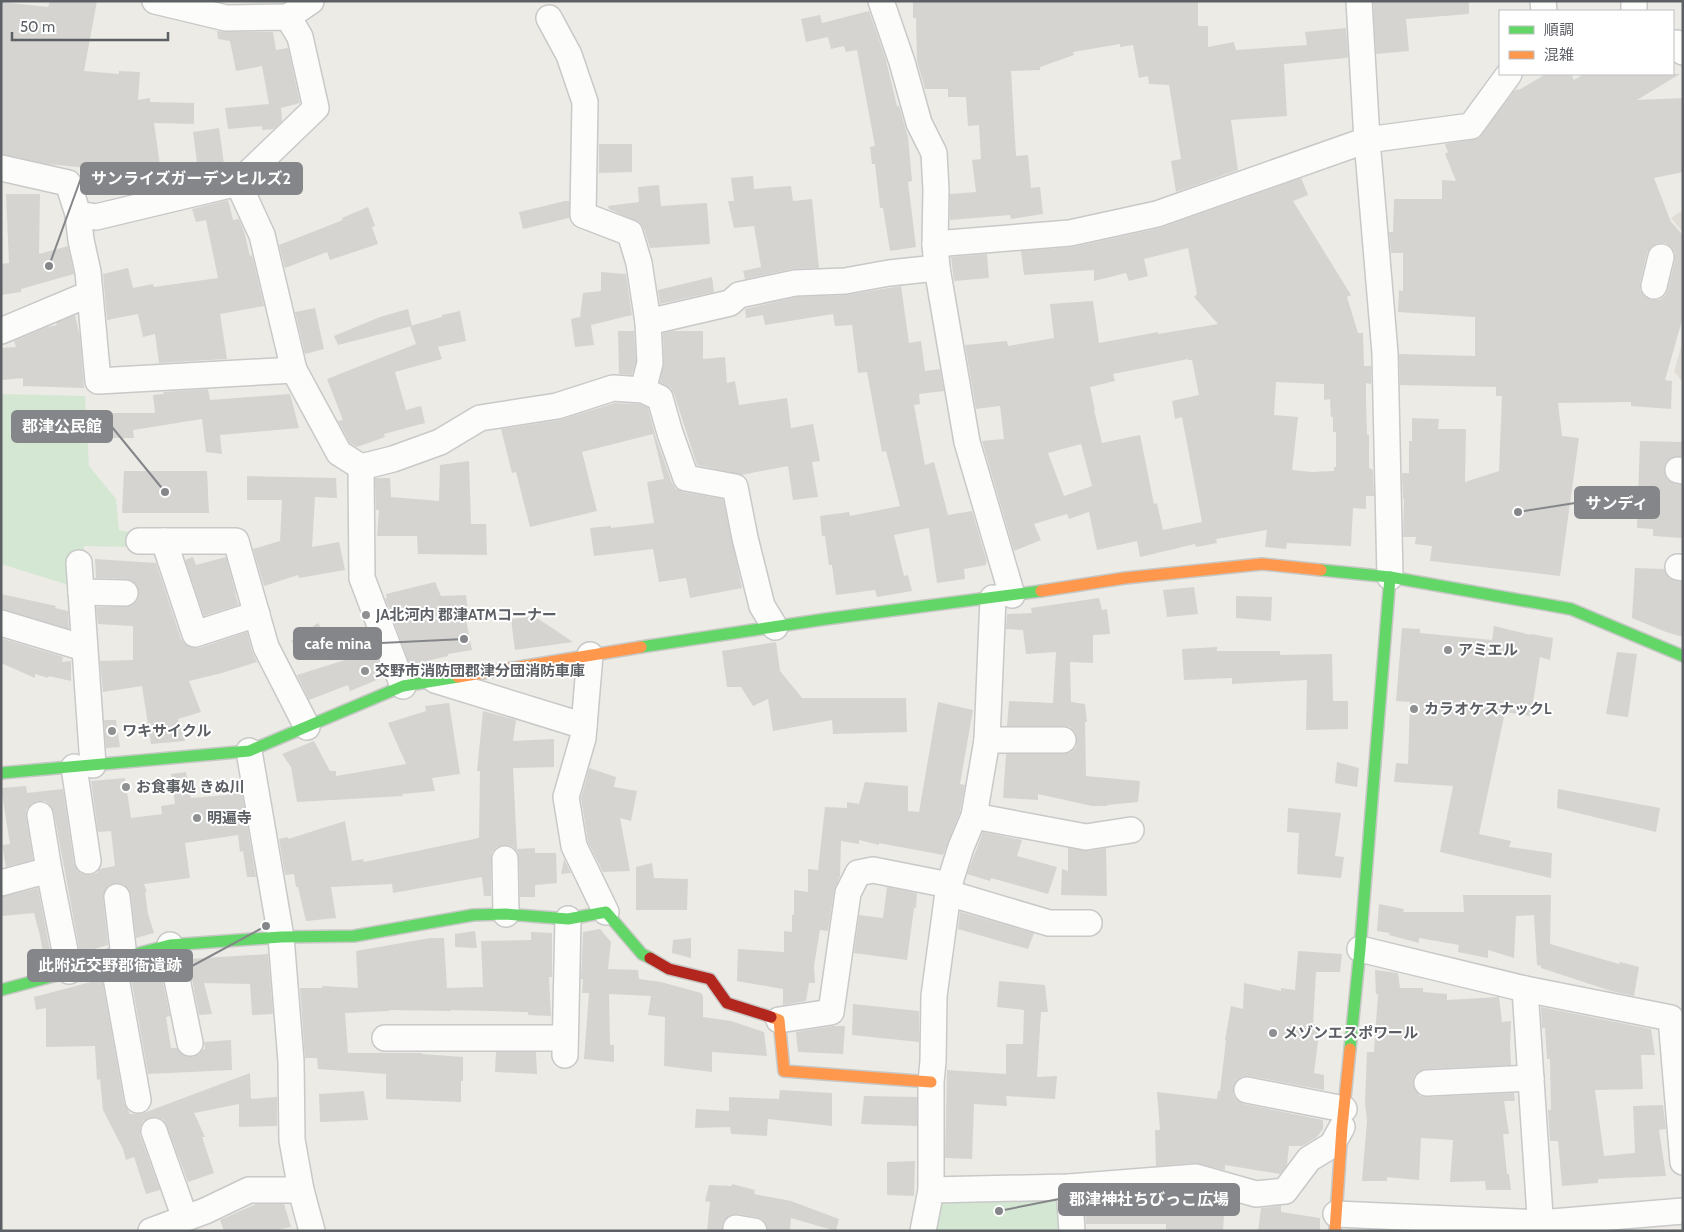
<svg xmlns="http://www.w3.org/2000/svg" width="1684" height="1232" font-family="Cabin,'Noto Sans JP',sans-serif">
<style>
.education{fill:#dfddd6}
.green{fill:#d4e7d2}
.building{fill:#d5d4d1;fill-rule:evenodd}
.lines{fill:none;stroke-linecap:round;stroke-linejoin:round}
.street-casing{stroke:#c8c9c8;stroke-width:28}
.fast-casing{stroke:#c7c8c6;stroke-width:14}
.slow-casing{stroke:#c7c8c6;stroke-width:14}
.jam-casing{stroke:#c7c8c6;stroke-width:14}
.street{stroke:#fcfcfb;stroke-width:25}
.fast{stroke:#63d668;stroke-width:11}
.slow{stroke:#ff974d;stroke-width:11}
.jam{stroke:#b3261e;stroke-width:11}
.poi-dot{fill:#8e9092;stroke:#fff;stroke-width:2}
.labels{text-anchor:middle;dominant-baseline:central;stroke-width:4;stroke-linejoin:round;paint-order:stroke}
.poi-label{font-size:15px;font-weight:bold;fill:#5c5f64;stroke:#fff;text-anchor:start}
.leader{fill:none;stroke:#848689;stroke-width:2}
.callout-dot{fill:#848689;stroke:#fff;stroke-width:2}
.callout{fill:#848689;stroke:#848689;stroke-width:2}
.callout-label{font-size:16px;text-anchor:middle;font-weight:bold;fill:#fff}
</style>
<rect width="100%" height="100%" fill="#ecebe6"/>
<!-- education -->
<g class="education">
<polygon points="1683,210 1683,232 1671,218"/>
<polygon points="1683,340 1683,382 1674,372"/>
</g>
<!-- green -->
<g class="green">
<polygon points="1,394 85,396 89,466 116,499 119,530 131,533 131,547 84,546 83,555 72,586 1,564"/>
<polygon points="1069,1187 1071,1231 925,1231 931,1190"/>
</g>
<!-- building -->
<g class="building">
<polygon points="50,1 97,1 84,71 119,74 119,71 140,72 138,100 150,98 150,102 194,103 194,124 154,123 161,172 150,174 47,164 1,154 1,2 48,7"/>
<polygon points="913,1 1198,1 1198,26 1208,26 1208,47 1234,42 1236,50 1307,45 1305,32 1346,28 1348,57 1346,58 1284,64 1287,116 1231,120 1238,170 1176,192 1171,161 1181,159 1169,85 1149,84 1148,76 1139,78 1133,45 1120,47 1120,44 1073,52 1074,55 1040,67 1040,70 1011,71 1016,156 1028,155 1031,188 1040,187 1043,214 1011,219 1010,215 950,220 950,194 976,192 972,160 981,159 979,125 968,126 966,97 948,97 948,89 925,89 917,61 916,18 913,18"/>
<polygon points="1373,1 1469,1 1469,14 1406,19 1409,51 1376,54"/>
<polygon points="869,11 886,60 897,106 899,106 908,137 912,181 908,182 916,247 890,251 883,208 880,208 875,164 872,164 870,147 875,146 857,50 846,52 844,46 831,49 828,37 806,42 801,19 820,15 822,23"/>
<polygon points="217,31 226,32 273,32 276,50 288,48 300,103 281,108 282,121 274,129 262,130 262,126 228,129 225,108 269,104 262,66 236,71 230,41 218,39"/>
<path d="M1546,74H1571L1574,80L1584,74H1680L1637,100L1683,98V172L1654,178L1671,222L1683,235V317L1665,380L1672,381L1671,409L1631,406V402L1558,403L1562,436L1579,438L1560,576L1430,561L1432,546L1415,544L1416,537H1403L1404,499H1403L1402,473H1409V441H1412V418L1439,419L1438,429H1466L1465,482L1499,471L1502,396H1496V387L1400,385L1399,354L1475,356V317L1398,312L1399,290L1403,291V253H1391L1389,232H1393L1394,199H1442V180L1456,181L1445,154L1448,152L1445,144L1479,138L1514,91L1518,89L1519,90ZM1657,243H1665L1671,247L1675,253V260L1668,289L1665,296L1659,300H1651L1644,296L1640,290V283L1647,253L1651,247Z"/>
<polygon points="219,128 225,171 199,178 193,132"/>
<polygon points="599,144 632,144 632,172 599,173"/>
<polygon points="753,176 754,189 791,186 793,201 812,199 819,268 792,269 745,279 743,271 761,267 754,226 734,228 728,201 734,201 731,178"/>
<path d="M1301,178L1308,195L1293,201L1351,295L1347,297L1358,333H1363L1364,366H1371V384L1366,383V399L1367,435H1369V468L1373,470L1374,496H1366V509L1353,508L1351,546L1287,543L1286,549L1265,547L1267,530L1216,539L1217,543L1196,547L1195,544L1140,557L1137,541L1097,550L1089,512L1069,519L1067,514L1034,524L1041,540L1014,551L982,441L1004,439L1000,406L976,409L965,345L1007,341L1008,346L1054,338L1050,304L1093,301L1099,343L1158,332V334L1218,324L1194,297L1197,294L1188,248L1144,259L1148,276L1129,281L1126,273L1094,281V270L1024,275L1021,251L1073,247L1160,228ZM1188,359V360H1192L1199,395L1172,401L1175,419L1182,417L1202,522L1163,530L1157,503L1154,504L1140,435L1102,443L1094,410H1095L1090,387L1115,381L1113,374ZM1276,382L1324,384V400L1330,399L1331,417H1333V432H1336V467H1334V471L1311,472L1292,470L1298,417L1274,415ZM1081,444L1092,486L1064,496L1048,453Z"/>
<polygon points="659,185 661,206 707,203 710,244 650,248 644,229 640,223 609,209 608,206 639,202 638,187"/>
<polygon points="6,194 40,194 39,254 68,246 74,274 21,289 21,292 1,295 1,264 9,263"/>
<polygon points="228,200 233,220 239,219 244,231 250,256 252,255 264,306 220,314 227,359 159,363 155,334 143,337 138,314 107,320 103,274 128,268 133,288 153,284 154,287 218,278 206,220 196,222 192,209"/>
<polygon points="565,201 569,201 569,218 523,229 519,212"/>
<polygon points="368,207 375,226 372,227 378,244 330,260 327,252 285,268 279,245 343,220 342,218"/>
<polygon points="987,254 989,278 954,281 951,257"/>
<polygon points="601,272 626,274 632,315 591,325 594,345 575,347 571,319 580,317 583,293 601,291"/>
<polygon points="712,277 714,292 660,304 658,290"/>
<polygon points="901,286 909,343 921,341 925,371 940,369 944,391 919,394 920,404 914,405 925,465 934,462 948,515 972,511 987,562 986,562 986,565 964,569 965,579 937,583 929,528 894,535 904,576 908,575 912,591 877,597 875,590 836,595 832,565 829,565 825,536 822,536 820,516 849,512 850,516 900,506 886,451 882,452 867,372 858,373 852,325 835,326 833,314 765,325 763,315 746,318 745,309 797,297 846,295"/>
<polygon points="315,308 324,349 305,354 295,312"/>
<polygon points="408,309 412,326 338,345 334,336 380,317"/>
<polygon points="460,311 466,341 438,347 442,359 395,372 406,410 421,406 425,423 384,434 385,437 357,447 350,443 338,421 343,420 327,379 416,344 410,326 442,317 442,315"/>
<polygon points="75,315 80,337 84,388 23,386 23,378 1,380 1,348 16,347 14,341 47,327 57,325 56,323"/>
<polygon points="618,331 634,331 636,362 632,375 619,374"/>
<polygon points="673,331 703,331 703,359 725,357 727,383 735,381 739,405 787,398 791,428 813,424 820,461 812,462 818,497 793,500 788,466 741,475 697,465 674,394 671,388 660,382 664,363 663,333"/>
<polygon points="208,389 210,400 290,394 299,428 220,435 222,454 206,452 202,419 133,430 134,438 101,438 100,413 155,413 153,395 164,394 163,392"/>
<polygon points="615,403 639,404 648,408 656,438 672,483 676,489 683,492 723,499 742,588 690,598 686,578 659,582 653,549 594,556 590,528 611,526 611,528 654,523 647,482 664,479 653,434 582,452 597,511 530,527 516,472 512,473 501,429 559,420"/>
<polygon points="1640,441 1683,442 1683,456 1673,457 1667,461 1664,468 1665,475 1668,480 1675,484 1683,485 1683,538 1653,536 1653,529 1637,528"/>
<polygon points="469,461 471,524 486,524 487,555 418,554 417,536 377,536 379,510 376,510 375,478 390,478 391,497 439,501 440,465"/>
<polygon points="124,471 207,471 209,513 122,513"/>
<polygon points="247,476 336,478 337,498 315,497 312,547 339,542 345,570 299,578 298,575 264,586 253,549 280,541 282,500 247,500"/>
<polygon points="193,557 196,565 226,557 236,594 235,594 239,605 204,616 185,560"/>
<polygon points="95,559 156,563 181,639 185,644 192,648 199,648 247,632 252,651 257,662 222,673 189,681 201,712 178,719 185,741 151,744 142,686 103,692 100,661 133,660 133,626 98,624 96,607 125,607 131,606 137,601 139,593 137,586 132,581 125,579 96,578"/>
<polygon points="1635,568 1664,569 1669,578 1675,581 1683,582 1683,637 1666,632 1632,618"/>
<polygon points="435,582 441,596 466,595 469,619 466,619 472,650 448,654 448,656 410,665 385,598 387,598 386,594"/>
<polygon points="1194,587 1198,614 1167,617 1163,590"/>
<polygon points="1,594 56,606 55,608 68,611 69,629 1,609"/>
<polygon points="1236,596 1272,597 1271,621 1236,618"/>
<polygon points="1099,598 1102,610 1107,609 1110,634 1093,635 1093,663 1070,662 1071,702 1085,704 1087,722 1085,722 1086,776 1140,781 1138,802 1107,805 1107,806 1092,806 1038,794 1038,800 1003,798 1006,754 1063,754 1071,752 1076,747 1077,740 1075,732 1070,727 1063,726 1007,726 1009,701 1053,703 1056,652 1026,654 1023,630 1006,629 1007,614 1032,613 1031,608"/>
<polygon points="534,616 573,642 515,650 511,619"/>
<polygon points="318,623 328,638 301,655 291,641"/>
<polygon points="1494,626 1531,635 1531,634 1553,638 1550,660 1540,657 1531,716 1505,712 1479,834 1511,841 1509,847 1552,853 1551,878 1440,852 1453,786 1394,782 1396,763 1408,764 1410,702 1396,701 1402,628 1420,629 1420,633 1492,640"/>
<polygon points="1,638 63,657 62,662 71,661 71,681 49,676 48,678 35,674 35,678 1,663"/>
<polygon points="776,642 780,671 802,698 906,698 907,732 833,734 832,720 773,731 768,699 753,706 741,687 727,687 722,651"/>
<polygon points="372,646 384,677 350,691 348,685 309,700 297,675 374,651"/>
<polygon points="1217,647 1217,651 1280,651 1280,655 1332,654 1333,701 1348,701 1348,729 1306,730 1307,680 1232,684 1232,678 1184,680 1182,649"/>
<polygon points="1617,652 1637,654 1628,717 1606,714"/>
<polygon points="938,702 973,710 960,784 965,785 960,812 943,855 879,843 879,845 859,840 859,844 841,841 840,876 834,891 828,931 820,930 814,966 815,983 809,983 806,1001 783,1005 783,989 737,981 738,949 784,952 784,931 792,932 792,915 794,915 794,890 808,892 808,869 818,870 825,807 847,808 847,802 859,804 865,782 908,786 908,811 919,812"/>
<polygon points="449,703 460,774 432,778 435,791 402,794 403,796 297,802 291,767 282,754 314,741 330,771 336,771 336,776 406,764 388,723 426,711 425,706"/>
<polygon points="483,711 516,720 513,741 554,739 554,767 513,768 517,849 535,848 535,853 556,853 557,883 535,885 535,897 520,897 519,859 518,852 512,846 504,845 497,847 492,852 491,859 491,896 484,896 482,877 393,893 392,884 331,887 336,918 306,921 298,887 296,887 294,874 285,875 279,839 288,837 288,839 345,821 352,861 363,859 364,862 479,838 480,771 477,771"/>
<polygon points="104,720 116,720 120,747 106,748"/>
<polygon points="1337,762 1359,768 1357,787 1335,783"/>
<polygon points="589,768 616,777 614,787 637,791 631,821 620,818 630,871 603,872 588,842 581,798"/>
<polygon points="186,772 191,798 227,795 227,788 241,787 256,877 247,877 243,851 240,852 238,835 185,843 190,878 144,884 147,892 145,892 148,914 154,933 136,938 131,895 129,889 123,884 115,883 108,886 104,892 103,898 108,945 80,953 54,813 51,806 45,801 37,801 31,804 26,810 26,817 33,860 6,867 2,845 10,844 1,788 26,786 27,793 63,789 74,864 77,870 82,874 90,875 97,873 99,869 115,866 111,831 98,832 91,781 125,778 131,818 162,814 161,806 175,804 171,774"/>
<polygon points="1558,789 1660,808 1656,832 1557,808"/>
<polygon points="1288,808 1341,813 1335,856 1344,857 1341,878 1297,874 1299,833 1287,832"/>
<polygon points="983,832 1022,840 1017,856 1057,867 1048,894 991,878 990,881 967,874"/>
<polygon points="1068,848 1088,851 1106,848 1107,896 1061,895 1062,869 1068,871"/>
<polygon points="564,859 571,873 561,874"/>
<polygon points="652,863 654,878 688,879 687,910 636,910 636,867"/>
<polygon points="887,887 917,893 916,908 914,908 907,960 854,953 859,915 883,918"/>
<polygon points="38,888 51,956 44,958 40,936 34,913 1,916 1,897"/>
<polygon points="1463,895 1551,895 1550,944 1619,964 1620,962 1639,967 1634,996 1611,991 1541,968 1541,966 1537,965 1534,915 1516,916 1514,958 1488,950 1488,958 1458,952 1459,945 1419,938 1419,943 1389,935 1390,933 1377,931 1379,904 1404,909 1403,912 1464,912"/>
<polygon points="960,912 1034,933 1028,949 958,929"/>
<polygon points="600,929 611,942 608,969 638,970 639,979 661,982 701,993 703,996 703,1017 731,1021 764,1032 767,1056 712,1052 712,1072 664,1066 665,1017 648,1015 651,996 609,994 610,1045 614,1045 614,1062 584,1059 589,993 582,993 583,979 581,979 583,932"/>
<polygon points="475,931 477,948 455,947 455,934"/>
<polygon points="531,932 552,933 552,977 549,977 551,1016 528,1015 528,1012 451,1010 451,1011 389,1010 389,1011 345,1013 348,1053 422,1053 422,1054 463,1057 463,1081 461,1081 461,1102 386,1099 386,1074 318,1069 317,1058 305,1058 300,988 322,988 322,986 358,988 356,951 430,938 444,938 447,988 480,987 483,987 481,941 531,940"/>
<polygon points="691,938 691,958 672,953 673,940"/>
<polygon points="1298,951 1342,954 1340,972 1316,972 1313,1024 1320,1026 1314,1073 1324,1075 1324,1090 1249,1076 1243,1076 1237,1080 1233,1087 1233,1094 1237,1100 1244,1104 1323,1120 1323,1129 1317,1137 1302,1146 1289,1146 1287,1165 1280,1174 1225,1165 1225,1170 1195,1163 1156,1166 1155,1130 1160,1130 1157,1092 1217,1099 1218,1091 1220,1091 1226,1040 1225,1040 1231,1006 1243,1009 1244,983 1281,991 1281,988 1295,990"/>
<polygon points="268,954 273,1014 252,1015 250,984 204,983 212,1014 199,1015 188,959"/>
<polygon points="159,964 170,1016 166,1017 171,1048 177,1048 180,1053 185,1056 192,1057 199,1054 203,1049 205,1049 204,1042 231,1040 232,1070 148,1074 130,972"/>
<polygon points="1375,970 1398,973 1400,988 1423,988 1423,992 1447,994 1447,1000 1499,997 1502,1022 1511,1021 1510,1046 1511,1065 1426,1069 1420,1071 1414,1076 1413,1084 1415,1090 1420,1096 1428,1097 1514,1093 1515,1101 1504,1101 1509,1134 1503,1134 1507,1174 1509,1174 1511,1190 1486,1190 1485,1181 1450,1182 1453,1140 1421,1138 1419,1180 1387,1177 1387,1181 1362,1181 1367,1121 1365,1103 1367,1052 1374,1052 1378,994 1376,994"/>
<polygon points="102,979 124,1103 130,1114 141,1114 250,1073 251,1099 277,1097 277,1126 239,1127 239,1104 194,1113 205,1137 202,1137 214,1173 188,1182 167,1126 164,1120 157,1117 149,1118 143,1121 140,1128 140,1135 160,1190 146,1194 134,1157 126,1160 123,1149 103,1110 100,1079 97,1080 95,1046 46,1047 46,1008 36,1010 34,997"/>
<polygon points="999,981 1045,985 1048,1012 1041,1012 1037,1077 1057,1076 1055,1099 1006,1096 1007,1106 974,1104 972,1159 945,1158 947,1070 1006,1074 1006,1044 1023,1044 1024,1010 997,1007"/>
<polygon points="853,1004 919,1011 919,1042 852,1035"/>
<polygon points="1541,1007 1651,1029 1655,1055 1641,1055 1643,1089 1595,1090 1604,1156 1635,1153 1633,1106 1663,1105 1666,1129 1659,1130 1666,1176 1598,1179 1598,1183 1562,1186 1558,1141 1550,1141 1548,1110 1551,1110 1550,1059 1547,1059 1545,1028 1542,1028"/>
<polygon points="833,1026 845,1026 843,1054 798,1052 796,1032"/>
<polygon points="496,1052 536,1052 537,1074 495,1072"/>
<polygon points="780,1090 832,1093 832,1126 768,1119 767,1136 731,1134 730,1127 695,1128 696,1109 729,1111 729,1097 779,1099"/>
<polygon points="364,1091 368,1120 320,1122 319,1094"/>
<polygon points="864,1096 917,1097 917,1126 861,1124"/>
<polygon points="915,1161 914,1196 887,1195 887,1162"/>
<polygon points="732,1184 755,1190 754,1194 791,1201 839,1219 836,1231 791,1218 790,1231 768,1231 767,1226 763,1220 756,1217 738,1214 731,1215 725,1219 722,1225 722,1231 707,1231 710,1202 705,1201 709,1185 732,1186"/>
<polygon points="1195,1192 1225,1200 1223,1231 1166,1231 1166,1224 1086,1224 1084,1200"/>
<polygon points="256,1204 284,1204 291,1227 272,1231 224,1231 220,1220"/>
<polygon points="1281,1206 1281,1212 1320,1218 1320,1231 1258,1231 1261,1208"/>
</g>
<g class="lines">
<!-- street casing -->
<g class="street-casing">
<g id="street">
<polyline points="155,1 226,18 288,17 300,37 316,108 238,183 262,235 294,370 339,453 361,467 362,578 403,686"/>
<polyline points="881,1 902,62 919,123 934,153 936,190 935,244 937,268 967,442 1012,595"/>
<polyline points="1359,1 1367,140 1385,353 1390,577"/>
<polyline points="1543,1 1544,11"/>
<polyline points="1634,11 1634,1"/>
<polyline points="288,17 311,1"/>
<polyline points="549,18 569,55 585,102 583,215 630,233 639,263 648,322"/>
<polyline points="1673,43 1677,43 1683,52"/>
<polyline points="1,168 68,183 78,214 96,217 238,183"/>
<polyline points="78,214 81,240 88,272 98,381 294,370"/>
<polyline points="935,244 1070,233 1157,214 1367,140 1471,126 1509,74"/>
<polyline points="1654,286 1661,257"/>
<polyline points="1,331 89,294"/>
<polyline points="643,390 650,363 648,322 730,303 739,295 795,283 845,281 889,273 937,268"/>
<polyline points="361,467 393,459 440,442 480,418 557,406 613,388 643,390 660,398 670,433 686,478 735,487 745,538 762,606 775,627"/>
<polyline points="1678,470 1683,471"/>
<polyline points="139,541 236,541 266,647 307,727"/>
<polyline points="164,541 195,634 257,614"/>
<polyline points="79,563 93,765"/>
<polyline points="1678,567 1683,568"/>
<polyline points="81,592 125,593"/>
<polyline points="1,623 84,648"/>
<polyline points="590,655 583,738 566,797 574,846 606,912"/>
<polyline points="435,680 584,726"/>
<polyline points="987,740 1063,740"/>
<polyline points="249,751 281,937 291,1061 292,1140 301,1190"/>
<polyline points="74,767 88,861"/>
<polyline points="40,815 49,870"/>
<polyline points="974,816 1086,837 1131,830"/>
<polyline points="505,859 506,914"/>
<polyline points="1,883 49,870 69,971"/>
<polyline points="948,893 1049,923 1089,923"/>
<polyline points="117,897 124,957"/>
<polyline points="170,945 190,1043"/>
<polyline points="1360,949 1525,989 1541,1231"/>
<polyline points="113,961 138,1100"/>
<polyline points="1525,989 1671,1018 1683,1162"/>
<polyline points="779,1020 831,1012 848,893 858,873 873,870 949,885"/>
<polyline points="385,1038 565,1038"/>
<polyline points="565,1055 568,919"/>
<polyline points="1427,1083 1531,1078"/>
<polyline points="1247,1090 1344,1109"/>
<polyline points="154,1131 185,1218"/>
<polyline points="1069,1187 1072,1231"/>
<polyline points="931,1190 931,1082 933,1061 934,996 949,885 961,847 974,816 987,740 993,598"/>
<polyline points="1336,1214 1540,1223 1683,1211"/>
<polyline points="736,1228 754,1231"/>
<polyline points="151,1231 205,1211 249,1190 301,1190 312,1231"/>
<polyline points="923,1231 931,1190 1069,1187 1196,1177 1256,1194 1285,1191 1309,1159 1332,1145 1342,1127"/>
</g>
</g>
<!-- fast casing -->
<g class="fast-casing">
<g id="fast">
<polyline points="1321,570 1390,577 1360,949 1350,1049"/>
<polyline points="1390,577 1571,609 1683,656"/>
<polyline points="641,647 826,619 1041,591"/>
<polyline points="1,773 249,751 403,686 458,677"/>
<polyline points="1,990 170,945 281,937 354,936 473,915 506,914 568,919 606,912 642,954 650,958"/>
</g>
</g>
<!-- slow casing -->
<g class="slow-casing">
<g id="slow">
<polyline points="1041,591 1125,578 1262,564 1321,570"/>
<polyline points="458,677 641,647"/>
<polyline points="771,1017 779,1020 784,1071 931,1082"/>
<polyline points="1335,1231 1342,1127 1350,1049"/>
</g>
</g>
<!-- jam casing -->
<g class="jam-casing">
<polyline id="jam" points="650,958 669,969 710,979 727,1003 771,1017"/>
</g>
<!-- street -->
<use href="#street" class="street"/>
<!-- fast -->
<use href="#fast" class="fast"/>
<!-- slow -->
<use href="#slow" class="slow"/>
<!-- jam -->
<use href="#jam" class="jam"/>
</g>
<!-- markers -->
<g class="poi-dot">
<circle cx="366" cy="615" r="5"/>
<circle cx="1448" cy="650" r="5"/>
<circle cx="365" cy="671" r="5"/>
<circle cx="1414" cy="709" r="5"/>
<circle cx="112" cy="731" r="5"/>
<circle cx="126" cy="787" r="5"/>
<circle cx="197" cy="818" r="5"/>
<circle cx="1273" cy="1033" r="5"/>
</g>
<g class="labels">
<!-- poi labels -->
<g class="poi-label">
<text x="376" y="615">JA北河内 郡津ATMコーナー</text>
<text x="1458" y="650">アミエル</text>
<text x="375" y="671">交野市消防団郡津分団消防車庫</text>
<text x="1424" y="709">カラオケスナックL</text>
<text x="122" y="731">ワキサイクル</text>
<text x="136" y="787">お食事処 きぬ川</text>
<text x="207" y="818">明遍寺</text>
<text x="1283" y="1033">メゾンエスポワール</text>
</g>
</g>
<!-- callouts -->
<path class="leader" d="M49 266L81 178M165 492L112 427M1518 512L1575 503M464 639L381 643M266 926L192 966M999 1211L1059 1199"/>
<g class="callout-dot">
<circle cx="49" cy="266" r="5"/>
<circle cx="165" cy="492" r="5"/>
<circle cx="1518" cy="512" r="5"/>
<circle cx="464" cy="639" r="5"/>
<circle cx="266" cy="926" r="5"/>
<circle cx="999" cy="1211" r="5"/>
</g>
<g class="callout">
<rect x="81" y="163" width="221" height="31" rx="5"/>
<rect x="12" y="411" width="100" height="31" rx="5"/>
<rect x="1575" y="487" width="84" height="31" rx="5"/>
<rect x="294" y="628" width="87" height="31" rx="5"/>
<rect x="28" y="950" width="164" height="31" rx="5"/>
<rect x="1059" y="1184" width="180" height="31" rx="5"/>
</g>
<g class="callout-label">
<text x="191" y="184">サンライズガーデンヒルズ2</text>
<text x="62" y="432">郡津公民館</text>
<text x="1617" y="509">サンディ</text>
<text x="338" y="649">cafe mina</text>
<text x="110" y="971">此附近交野郡衙遺跡</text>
<text x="1149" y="1205">郡津神社ちびっこ広場</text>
</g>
<!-- border -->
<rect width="1684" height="1232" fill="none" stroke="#5c5f64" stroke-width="5"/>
<!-- legend -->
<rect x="1499" y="10" width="175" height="65" fill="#ffffff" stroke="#bebfc1"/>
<rect x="1509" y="26" width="25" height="8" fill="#63d668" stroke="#bebfc1"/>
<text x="1544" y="35" font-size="15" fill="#5c5f64">順調</text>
<rect x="1509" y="51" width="25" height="8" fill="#ff974d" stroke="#bebfc1"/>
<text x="1544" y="60" font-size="15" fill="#5c5f64">混雑</text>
<!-- scale -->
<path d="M12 32v8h156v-8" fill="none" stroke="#5c5f64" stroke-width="2.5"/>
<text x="20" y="32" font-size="15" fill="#5c5f64" stroke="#ffffff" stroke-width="4" paint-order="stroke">50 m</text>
</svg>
